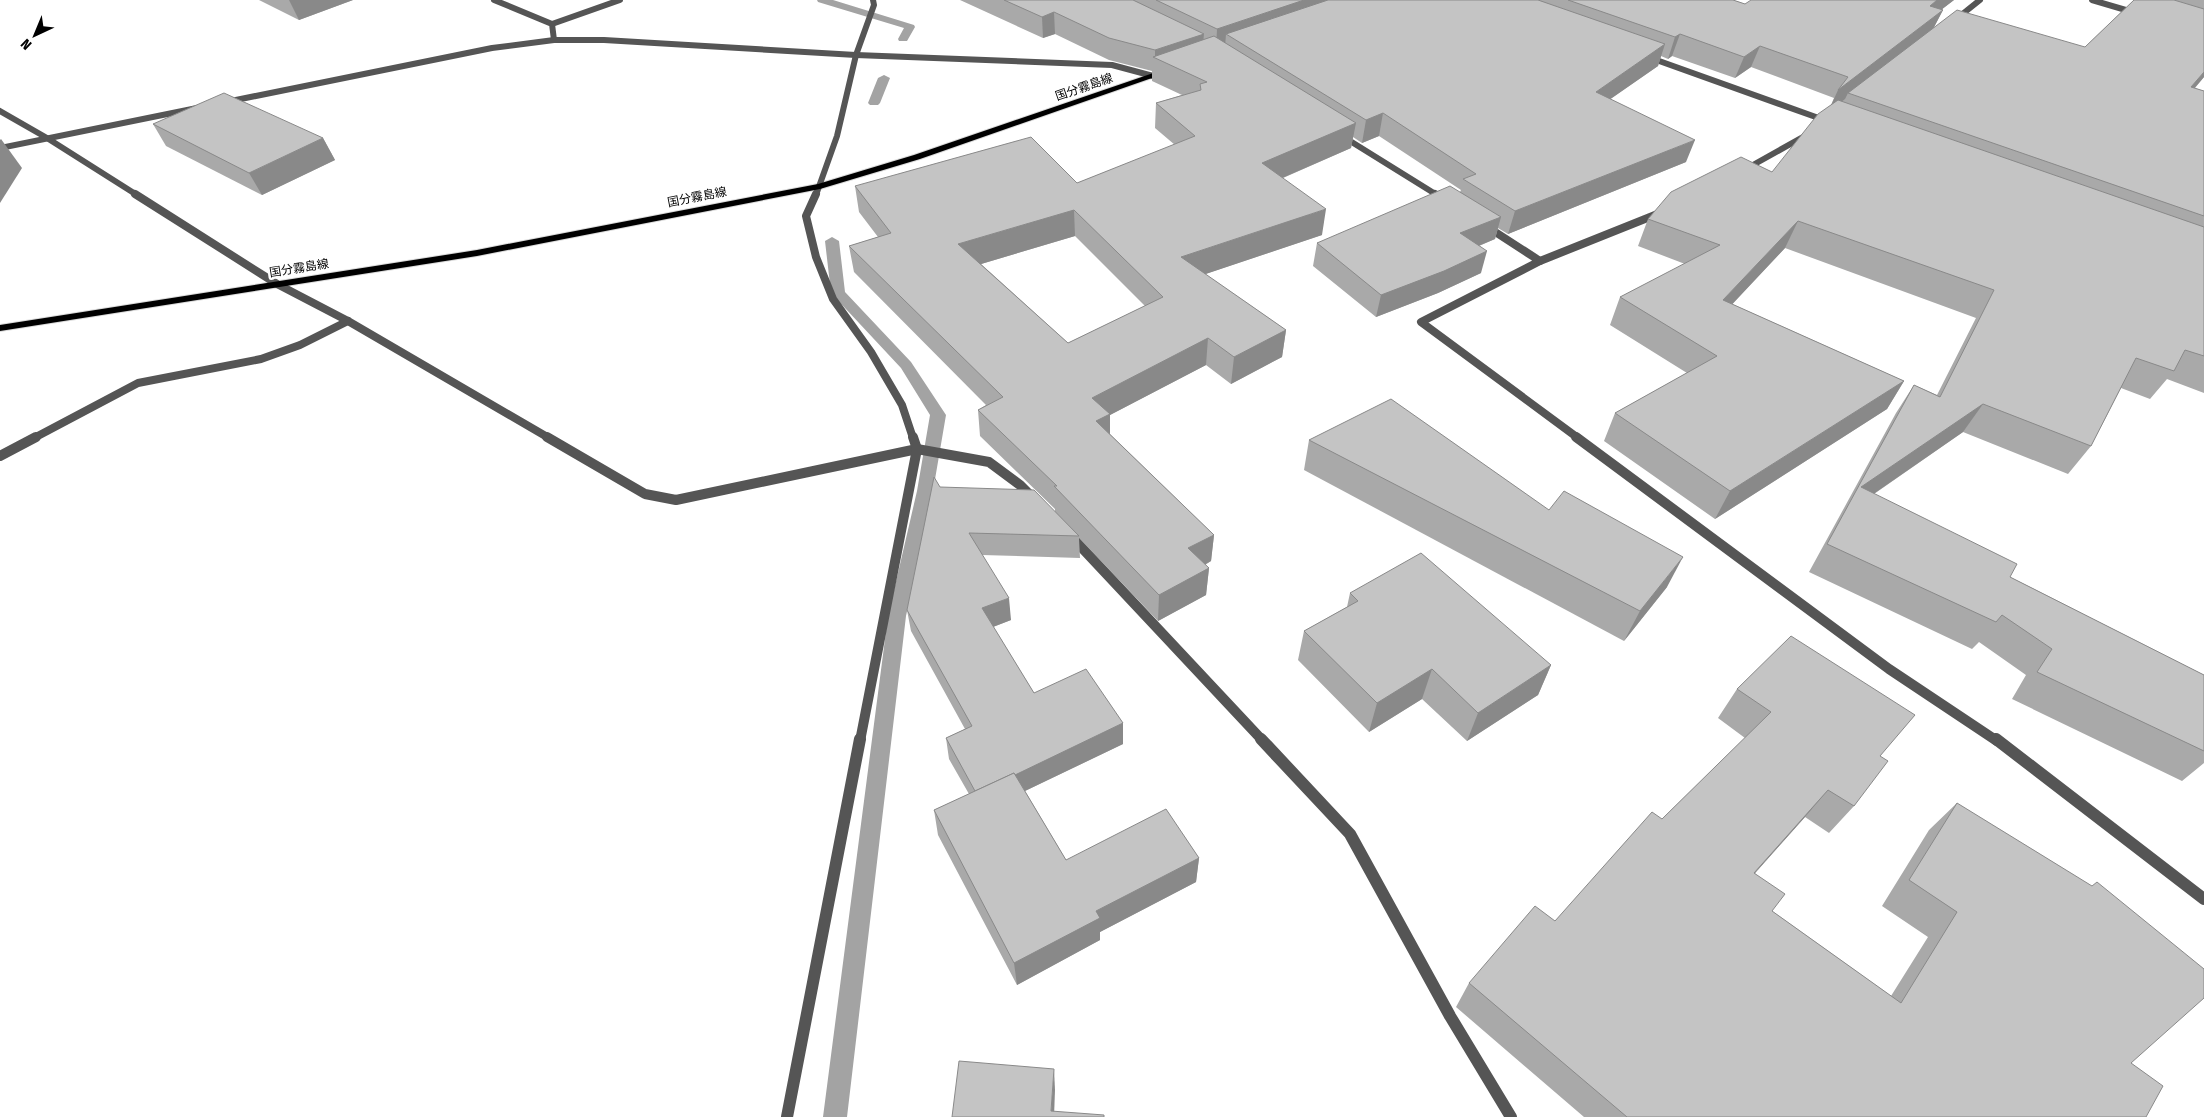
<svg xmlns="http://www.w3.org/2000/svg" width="2204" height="1117" font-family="'Fira Sans Condensed','Noto Sans JP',sans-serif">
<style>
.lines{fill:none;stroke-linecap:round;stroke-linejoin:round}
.stream{fill:#a3a3a3;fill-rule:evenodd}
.primary-casing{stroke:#dbdbdb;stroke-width:2}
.minor-far3{stroke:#555;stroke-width:6}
.minor-far2{stroke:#555;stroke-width:8}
.minor-far1{stroke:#555;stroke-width:10}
.minor{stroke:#555;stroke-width:12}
.tertiary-far3{stroke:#555;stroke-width:6}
.tertiary-far2{stroke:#555;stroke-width:8}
.tertiary-far1{stroke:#555;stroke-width:10}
.tertiary{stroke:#555;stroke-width:12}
.primary{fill:#000;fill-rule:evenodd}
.wall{fill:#a9a9a9;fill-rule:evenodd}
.shaded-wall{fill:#898989}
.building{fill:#c4c4c4;stroke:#898989;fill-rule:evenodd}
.labels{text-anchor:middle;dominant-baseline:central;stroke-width:5;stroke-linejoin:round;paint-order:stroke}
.far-street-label{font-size:12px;fill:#000;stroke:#fff}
</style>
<rect width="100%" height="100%" fill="#fff"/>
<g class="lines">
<!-- stream -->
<g class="stream">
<polygon points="817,0 833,0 914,25 915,27 907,41 899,41 898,39 904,28 818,2"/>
<polygon points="884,75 890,78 880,103 878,105 870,105 868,103 878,78"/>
<polygon points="832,237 839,241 845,292 911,362 946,415 933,491 906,616 847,1117 823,1117 888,616 917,491 930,415 901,368 831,293 825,241"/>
</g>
<!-- primary casing -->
<g class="primary-casing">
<polygon id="primary" points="1165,69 1172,71 920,159 820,189 477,256 0,331 0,325 477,250 818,184 914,155"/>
</g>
<!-- minor-far3 -->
<g class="minor-far3">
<polyline points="494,0 552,24 554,40"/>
<polyline points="2092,0 2136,13"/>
<polyline points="1955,20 1980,0"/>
<polyline points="552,24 620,0"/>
<polyline points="1648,57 1827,121"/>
<polyline points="226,102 492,48 554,40 604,40 856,55 1112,65 1153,76"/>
<polyline points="0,111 47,138 137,195"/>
<polyline points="1342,136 1437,195"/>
<polyline points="0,148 197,108"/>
<polyline points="1744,170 1810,133"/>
</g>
<!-- minor-far2 -->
<g class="minor-far2">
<polyline points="135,194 277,284 348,321 549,438"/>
<polyline points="1435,194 1444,200"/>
<polyline points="1486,226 1540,261 1421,322 1578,438"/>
<polyline points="1540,261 1660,213"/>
<polyline points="34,438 138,383 261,359 300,345 348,321"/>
</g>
<!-- minor-far1 -->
<g class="minor-far1">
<polyline points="547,437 645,494 676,500 917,449 989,462 1020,485 1033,498"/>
<polyline points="1576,437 1889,669 1997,741"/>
<polyline points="0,456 36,437"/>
<polyline points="1070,535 1263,741"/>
</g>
<!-- minor -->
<g class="minor">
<polyline points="1261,739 1350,834 1450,1016 1511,1117"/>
<polyline points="1996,739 2204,899"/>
</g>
<!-- tertiary-far3 -->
<polyline class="tertiary-far3" points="816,195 837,136 856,55 874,5 873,0"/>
<!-- tertiary-far2 -->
<polyline class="tertiary-far2" points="816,194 806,216 816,257 833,299 871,352 902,405 913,438"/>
<!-- tertiary-far1 -->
<polyline class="tertiary-far1" points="860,741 917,449 913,437"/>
<!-- tertiary -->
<polyline class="tertiary" points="787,1117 860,739"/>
<!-- primary -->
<use href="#primary" class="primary"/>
</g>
<!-- wall -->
<g class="wall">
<polygon points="259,0 353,0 299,20"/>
<path d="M960,0H1733L1745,4L1954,0L1942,9L1943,10L1934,27L2085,47L2134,0H2204V77L2195,88L2204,91V393L2167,379L2150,399L2121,388L2091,446L2068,474L1963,432L1874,494L2010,577L2204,675V763L2182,781L2012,699L2026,675L1979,642L1972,649L1809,572L1896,413L1914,385L1937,395L1976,318L1785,248L1732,304L1904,381L1887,409L1715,519L1604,441L1615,413L1687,373L1610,325L1620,297L1685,264L1638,246L1648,219L1772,172L1831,105L1834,98L1751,67L1735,78L1672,56L1668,59L1661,56L1658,66L1610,99L1686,162L1508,234L1498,228L1495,239L1479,246L1481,273L1438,293L1376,317L1313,266L1317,243L1460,192L1461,190L1379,136L1362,143L1353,137L1351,148L1283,178L1322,235L1205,274L1286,330L1282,357L1231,384L1206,365L1110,415V434L1214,535L1211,561L1205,565L1209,568L1206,595L1158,621L1079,538L1080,558L982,555L1011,620L993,627L1034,693L1123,723V744L1025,791L1066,860L1199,858L1196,882L1100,932V940L1017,985L938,835L934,810L969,794L949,759L946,738L965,729L911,631L907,610L940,487L1055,511V509L980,436L978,410L986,405L854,272L849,246L878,237L859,212L855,186L1077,183L1175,145L1155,128L1156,103L1182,95L1152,81V71L1109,60L1055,34L1043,38ZM1075,236L1145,306L1068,343L981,264Z"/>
<polygon points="153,124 323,138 335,160 262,195 166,146"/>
<polygon points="1309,440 1549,510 1667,587 1624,641 1304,470"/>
<polygon points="1350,593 1551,665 1538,695 1467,741 1422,699 1369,732 1298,660 1304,631 1347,607"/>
<polygon points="1737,689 1880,756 1854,806 1829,833 1805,817 1755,873 1772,911 1891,996 1928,937 1882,906 1929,830 1957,803 2131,1063 2146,1117 1584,1117 1456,1007 1469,983 1555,921 1662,819 1745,738 1718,718"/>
</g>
<!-- shaded-wall -->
<g class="shaded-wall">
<polygon points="289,0 353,0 299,20"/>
<polygon points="1304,0 1363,0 1226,34 1225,47 1216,50 1217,29"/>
<polygon points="1937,0 1954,0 1919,27 1930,6"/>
<polygon points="1943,10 1932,31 1848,93 1845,99 1828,112 1838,90"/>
<polygon points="1054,12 1055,34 1043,38 1042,17"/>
<polygon points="1204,34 1202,55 1155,57 1155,50"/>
<polygon points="1680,34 1672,56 1668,59 1675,37"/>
<polygon points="1665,44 1658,66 1589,114 1596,92"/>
<polygon points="1760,46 1751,67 1735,78 1744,57"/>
<polygon points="2204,72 2204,77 2173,113 2191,87"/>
<polygon points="1383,113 1379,136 1362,143 1366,120"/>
<polygon points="1356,123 1351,148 1259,188 1262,163"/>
<polygon points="323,138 335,160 262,195 249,173"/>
<polygon points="1,139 22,168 0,203 0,140"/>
<polygon points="1695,140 1686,162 1508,234 1515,211"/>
<polygon points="1326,209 1322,235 1179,283 1181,257"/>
<polygon points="1074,210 1075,236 961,270 958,244"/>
<polygon points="1501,217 1495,239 1454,256 1460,233"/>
<polygon points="1798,221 1785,248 1710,328 1723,300"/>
<polygon points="1487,251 1481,273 1438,293 1376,317 1381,295"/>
<polygon points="1286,330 1282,357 1231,384 1234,357"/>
<polygon points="1208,338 1206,365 1110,415 1110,440 1096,447 1092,398"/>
<polygon points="1904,381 1887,409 1715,519 1730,491"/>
<polygon points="1983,404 1963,432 1843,515 1861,487"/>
<polygon points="1214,535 1211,561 1186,575 1188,548"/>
<polygon points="1683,557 1667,587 1624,641 1640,611"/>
<polygon points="1209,568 1206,595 1158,621 1159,595"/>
<polygon points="1009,598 1011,620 985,630 982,608"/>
<polygon points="1551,665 1538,695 1467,741 1478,713"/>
<polygon points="1432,669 1422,699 1369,732 1377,703"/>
<polygon points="1123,723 1123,744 979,813 976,793"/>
<polygon points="1828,790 1805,817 1732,899 1754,873"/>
<polygon points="1199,858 1196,882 1100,932 1100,940 1017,985 1014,963 1096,911"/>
<polygon points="1054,1069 1055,1090 1054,1117 1051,1111"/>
</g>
<!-- building -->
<g class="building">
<polygon points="1004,0 1133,0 1204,34 1155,50 1109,38 1054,12 1042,17"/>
<polygon points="1156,0 1304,0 1217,29"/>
<polygon points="1328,0 1538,0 1665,44 1596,92 1695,140 1515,211 1463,179 1476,174 1383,113 1366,120 1226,34"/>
<polygon points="1568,0 1733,0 1745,4 1751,0 1937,0 1930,6 1943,10 1838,90 1848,77 1760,46 1744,57 1680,34 1675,37"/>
<polygon points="2134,0 2174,0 2204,9 2204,72 2191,87 2204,91 2204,216 1848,93 1957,10 2085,47"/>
<path d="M1214,36L1356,123L1262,163L1326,209L1181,257L1286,330L1234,357L1208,338L1092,398L1110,414L1096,421L1214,535L1188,548L1209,568L1159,595L1054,486H1057L978,410L1003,397L849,246L891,233L855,186L1031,137L1077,183L1195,136L1156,103L1201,90L1200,84L1207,82L1153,57ZM1074,210L1163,297L1068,343L958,244Z"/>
<polygon points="224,93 323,138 249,173 153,124"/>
<polygon points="1838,100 2204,227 2204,356 2185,350 2174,371 2136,358 2091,446 1983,404 1861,487 2017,564 2010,577 2204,675 2204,751 2037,672 2052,649 2002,615 1996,622 1827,544 1914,385 1940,397 1994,290 1798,221 1723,300 1904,381 1730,491 1615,413 1717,356 1620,297 1720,245 1648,219 1671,192 1741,157 1772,172 1818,114"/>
<polygon points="1450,186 1501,217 1460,233 1487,251 1444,271 1381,295 1317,243"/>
<polygon points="1391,399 1549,510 1564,491 1683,557 1640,611 1309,440"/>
<polygon points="934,477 940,487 1034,490 1079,536 969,533 1009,598 982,608 1034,693 1086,669 1123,723 1015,775 1014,773 975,791 946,738 972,726 907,610"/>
<polygon points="1421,553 1551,665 1478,713 1432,669 1377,703 1304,631 1358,601 1350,593"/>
<polygon points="1791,636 1915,715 1880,756 1888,761 1854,806 1828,790 1754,873 1785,894 1772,911 1901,1003 1957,912 1909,880 1957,803 2092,886 2097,882 2204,969 2204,998 2131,1063 2163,1086 2146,1117 1627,1117 1469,983 1535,906 1555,921 1652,812 1662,819 1771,712 1737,689"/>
<polygon points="1014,773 1066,860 1166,809 1199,858 1096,911 1100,918 1014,963 934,810"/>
<polygon points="959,1061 1054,1069 1051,1111 1104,1115 1104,1117 952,1117"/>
</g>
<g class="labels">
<!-- far-street labels -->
<g class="far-street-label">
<text transform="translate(1084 87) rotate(-19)">国分霧島線</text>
<text transform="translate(697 197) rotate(-11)">国分霧島線</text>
<text transform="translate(299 268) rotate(-9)">国分霧島線</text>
</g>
</g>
<!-- north arrow -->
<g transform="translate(35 35) rotate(224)" stroke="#ffffff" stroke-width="4" paint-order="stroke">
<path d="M0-4L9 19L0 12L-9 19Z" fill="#000000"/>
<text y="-8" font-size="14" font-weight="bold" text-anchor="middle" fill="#000000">N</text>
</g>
</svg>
